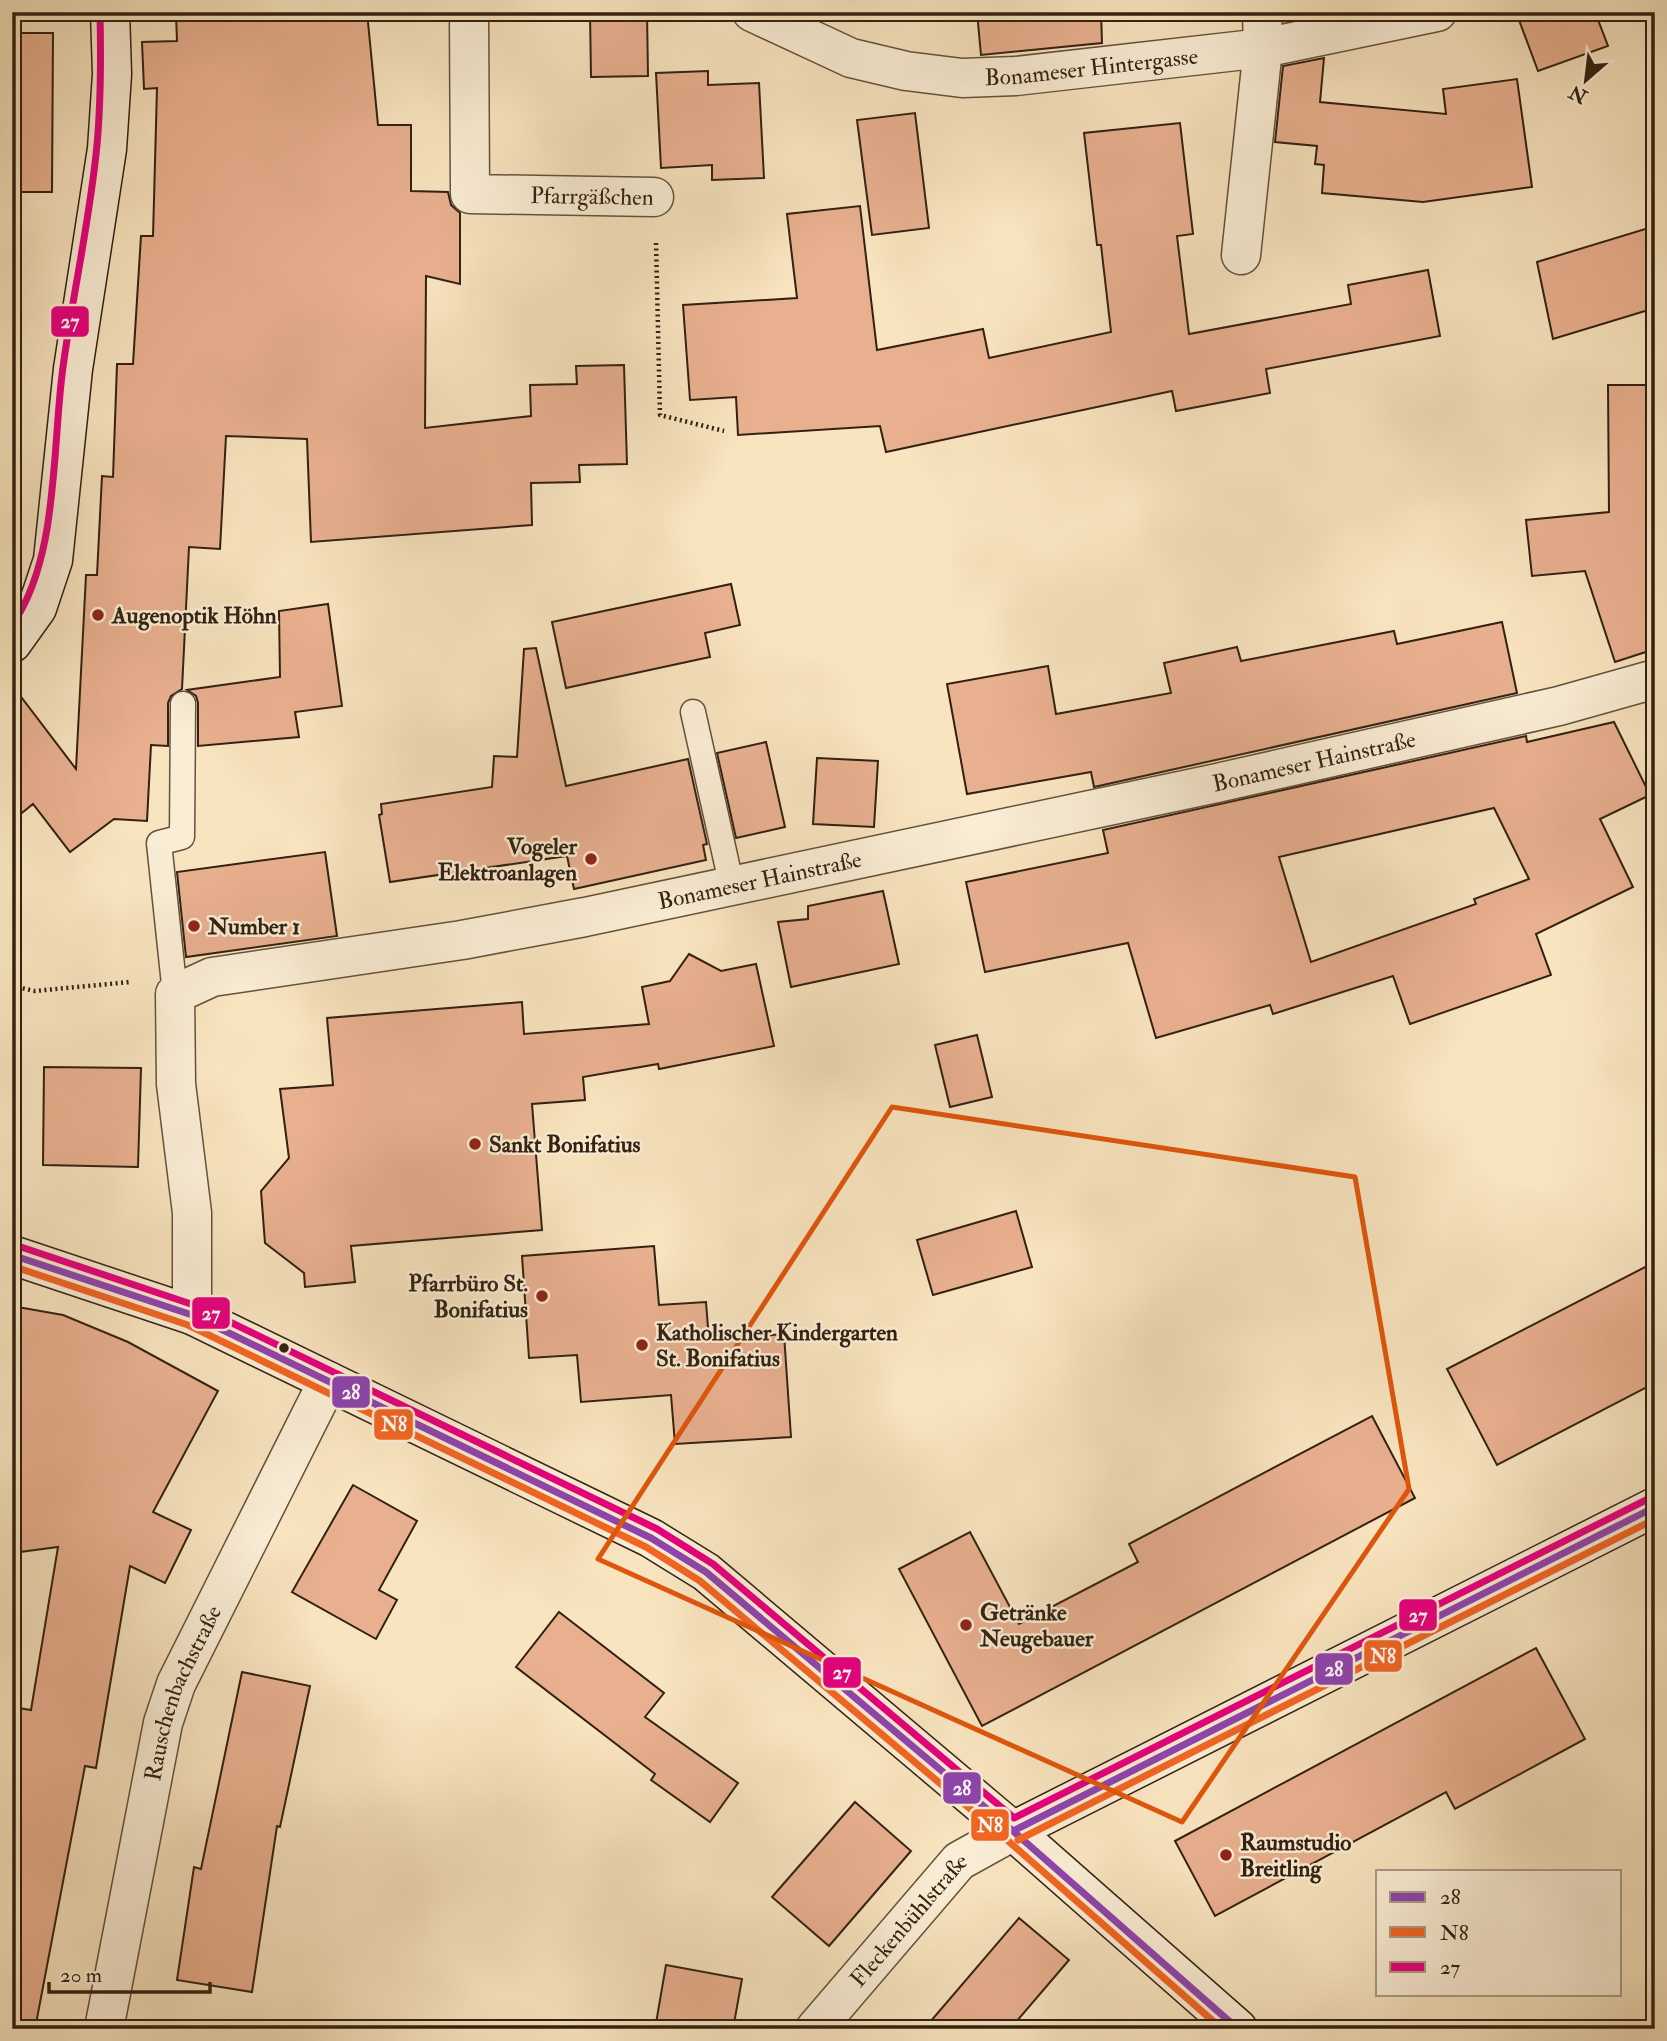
<svg xmlns="http://www.w3.org/2000/svg" width="1667" height="2041" font-family="'IM FELL Double Pica',serif">
<style>
.building{fill:#e9b090;stroke:#322111;stroke-width:2;fill-rule:evenodd}
.lines{fill:none;stroke-linecap:round;stroke-linejoin:round}
.lane-casing{stroke:#64523c;stroke-width:27}
.street-casing{stroke:#64523c;stroke-width:41}
.secondary-casing{stroke:#322111;stroke-width:41}
.path{stroke:#322111;stroke-width:4.5;stroke-dasharray:2 3.5;stroke-linecap:butt}
.lane{stroke:#faedd5;stroke-width:24}
.street{stroke:#faedd5;stroke-width:38}
.secondary{stroke:#faedd5;stroke-width:38}
.bus-1-casing{stroke:#faedd5;stroke-width:12}
.bus-2-casing{stroke:#faedd5;stroke-width:12}
.bus-3-casing{stroke:#faedd5;stroke-width:12}
.bus-1{stroke:#8e44ad;stroke-width:7}
.bus-2{stroke:#f26522;stroke-width:7}
.bus-3{stroke:#e5007d;stroke-width:7}
.marked{fill:none;stroke:#df560c;stroke-width:5;stroke-linejoin:round}
.poi-dot{fill:#8f2418;stroke:#faedd5;stroke-width:2.5}
.bus-dot{fill:#322111;stroke:#faedd5;stroke-width:2.5}
.labels{text-anchor:middle;dominant-baseline:central;stroke-width:5;stroke-linejoin:round;paint-order:stroke}
.street-label{font-size:23px;fill:#322111;stroke:#faedd5}
.poi-label{font-size:23px;font-weight:bold;fill:#322111;stroke:#faedd5;text-anchor:start}
.line-badge{stroke:#faedd5;stroke-width:2.5}
.badge-label{font-size:19px;text-anchor:middle;font-weight:bold;fill:#fff}
</style>
<rect width="100%" height="100%" fill="#f8e4bf"/>
<filter id="stains"><feTurbulence type="fractalNoise" baseFrequency=".00286" numOctaves="4"/><feColorMatrix values="0 0 0 0 .2 0 0 0 0 .09 0 0 0 0 .02 0 0 0 .5 -.17"/></filter>
<radialGradient id="worn" r=".72"><stop offset=".6" stop-color="#630" stop-opacity="0"/><stop offset="1" stop-color="#630" stop-opacity=".3"/></radialGradient>
<!-- building -->
<g class="building">
<polygon points="242,12 367,12 378,125 411,125 411,191 448,192 451,205 460,213 460,284 426,276 425,428 531,416 530,385 577,384 576,366 624,365 627,464 579,465 580,482 531,483 532,525 311,542 307,439 226,436 220,549 189,547 182,689 171,696 168,703 168,746 151,745 147,821 114,819 70,852 33,804 12,821 12,685 76,769 86,575 97,575 102,476 113,477 117,364 133,364 141,236 153,236 157,88 144,89 142,42 177,41 176,15"/>
<polygon points="590,12 647,12 648,76 591,77"/>
<polygon points="977,12 1101,12 1102,43 981,55"/>
<polygon points="1284,12 1328,12 1284,21"/>
<polygon points="1516,12 1595,12 1608,46 1538,71"/>
<polygon points="12,33 53,33 52,192 12,192"/>
<polygon points="1324,58 1320,102 1446,114 1443,89 1517,79 1532,187 1423,202 1322,193 1324,165 1315,164 1317,146 1275,142 1283,66"/>
<polygon points="708,71 708,85 759,83 764,178 712,180 712,165 661,168 656,73"/>
<polygon points="915,113 929,228 872,235 857,120"/>
<polygon points="1180,123 1193,234 1177,236 1189,334 1351,304 1348,285 1428,270 1440,336 1266,369 1270,393 1176,411 1172,391 886,452 880,426 738,435 736,397 690,400 683,305 797,298 787,214 860,206 877,350 983,329 989,358 1111,332 1101,245 1097,245 1084,133"/>
<polygon points="1655,226 1655,308 1553,339 1537,262"/>
<polygon points="1608,385 1655,385 1655,649 1615,662 1585,571 1532,576 1526,520 1609,512"/>
<polygon points="731,584 740,625 705,633 710,657 566,688 552,622"/>
<polygon points="328,604 342,706 295,712 299,737 198,746 198,703 196,696 187,690 280,677 279,611"/>
<polygon points="1502,622 1517,693 1094,787 1091,772 967,794 947,684 1048,666 1056,714 1171,693 1164,663 1237,647 1241,661 1394,631 1397,644"/>
<polygon points="536,648 566,786 688,759 707,844 703,845 706,860 574,889 567,856 390,882 379,815 382,814 381,804 492,787 494,756 517,757 524,649"/>
<path d="M1614,722L1650,795L1600,819L1633,887L1536,934L1551,975L1410,1024L1393,976L1273,1014L1270,1005L1156,1038L1128,943L985,972L966,882L1108,853L1103,830L1526,736L1527,742ZM1494,808L1529,879L1474,899L1476,904L1311,962L1279,857Z"/>
<polygon points="766,742 785,827 736,838 717,753"/>
<polygon points="817,758 878,761 874,827 813,824"/>
<polygon points="325,852 337,936 186,957 177,872"/>
<polygon points="883,891 899,964 791,987 778,922 808,919 808,906"/>
<polygon points="689,954 721,971 756,964 774,1046 659,1069 658,1064 583,1077 585,1100 532,1104 542,1230 351,1246 355,1282 305,1287 304,1273 265,1243 261,1191 289,1158 280,1089 333,1085 327,1018 522,1002 524,1034 649,1024 642,987 670,981"/>
<polygon points="977,1035 992,1097 950,1107 935,1045"/>
<polygon points="44,1067 141,1068 138,1167 43,1165"/>
<polygon points="1016,1211 1032,1267 933,1295 917,1240"/>
<polygon points="654,1246 659,1305 706,1302 709,1340 784,1334 791,1437 675,1444 671,1395 581,1402 577,1355 529,1358 522,1256"/>
<polygon points="1655,1262 1655,1383 1497,1465 1447,1369"/>
<polygon points="12,1306 63,1315 128,1342 218,1391 153,1512 191,1530 165,1583 130,1566 96,1768 85,1766 35,2029 12,2029 12,1707 31,1710 58,1547 12,1553"/>
<polygon points="1372,1416 1415,1498 982,1726 899,1569 970,1532 1019,1624 1138,1562 1129,1544"/>
<polygon points="353,1485 417,1521 379,1590 397,1600 376,1639 292,1592"/>
<polygon points="559,1612 664,1693 645,1717 738,1783 710,1822 651,1780 655,1774 516,1667"/>
<polygon points="1536,1648 1585,1739 1455,1809 1446,1792 1215,1916 1175,1841"/>
<polygon points="242,1672 310,1686 280,1827 277,1826 252,1992 177,1980 194,1867 201,1869"/>
<polygon points="855,1802 911,1851 829,1946 772,1897"/>
<polygon points="1019,1918 1069,1960 1010,2029 924,2029"/>
<polygon points="666,1965 742,1979 733,2029 655,2029"/>
</g>
<g class="lines">
<!-- lane casing -->
<g class="lane-casing">
<g id="lane">
<polyline points="693,712 732,887"/>
<polyline points="175,994 159,843 182,837 183,704"/>
</g>
</g>
<!-- street casing -->
<g class="street-casing">
<g id="street">
<path id="s1" d="M469,12L470,194L654,197"/>
<path id="s2" d="M752,12L851,58L906,71L962,78L1016,76L1263,48L1437,12"/>
<polyline points="1241,255 1263,48 1262,12"/>
<path id="s3" d="M192,1315V1213L176,1084L175,994L212,977L462,940L585,917L1217,783L1559,706L1655,679"/>
<path id="s4" d="M104,2029L163,1723L176,1684L328,1381"/>
<path id="s5" d="M815,2029L959,1861L1013,1831"/>
</g>
</g>
<!-- secondary casing -->
<g class="secondary-casing">
<g id="secondary">
<polyline points="12,643 37,608 53,560 73,369 107,149 112,74 110,12"/>
<polyline points="12,1255 192,1315 651,1538 706,1572 1013,1831 1238,2029"/>
<polyline points="1013,1831 1655,1507"/>
</g>
</g>
<!-- path -->
<g class="path">
<polyline points="656,243 660,415 724,431"/>
<polyline points="12,986 35,991 130,982"/>
</g>
<!-- lane -->
<use href="#lane" class="lane"/>
<!-- street -->
<use href="#street" class="street"/>
<!-- secondary -->
<use href="#secondary" class="secondary"/>
<!-- bus-1 casing -->
<g class="bus-1-casing">
<g id="bus-1">
<polyline points="12,1255 192,1315 651,1538 706,1572 1013,1831 1238,2029"/>
<polyline points="1013,1831 1655,1507"/>
</g>
</g>
<!-- bus-2 casing -->
<g class="bus-2-casing">
<g id="bus-2">
<polyline points="12,1266 188,1325 646,1547 700,1581 1006,1839 1222,2029"/>
<polyline points="1018,1840 1655,1519"/>
</g>
</g>
<!-- bus-3 casing -->
<g class="bus-3-casing">
<g id="bus-3">
<path d="M12,625C59,559 52,446 63,367C73,293 90,219 97,145C101,101 101,57 100,12"/>
<polyline points="15,1245 197,1306 657,1529 713,1564 1014,1818 1650,1498"/>
</g>
</g>
<!-- bus-1 -->
<use href="#bus-1" class="bus-1"/>
<!-- bus-2 -->
<use href="#bus-2" class="bus-2"/>
<!-- bus-3 -->
<use href="#bus-3" class="bus-3"/>
</g>
<!-- marked area -->
<path class="marked" d="M892,1107L1355,1177L1409,1489L1182,1822L598,1559Z"/>
<!-- markers -->
<g class="poi-dot">
<circle cx="98" cy="615" r="7"/>
<circle cx="591" cy="859" r="7"/>
<circle cx="194" cy="926" r="7"/>
<circle cx="475" cy="1144" r="7"/>
<circle cx="542" cy="1296" r="7"/>
<circle cx="642" cy="1345" r="7"/>
<circle cx="966" cy="1625" r="7"/>
<circle cx="1226" cy="1855" r="7"/>
</g>
<circle class="bus-dot" cx="284" cy="1348" r="6"/>
<g class="labels">
<!-- street labels -->
<g class="street-label">
<text stroke="none"><textPath href="#s2" startOffset="352">Bonameser Hintergasse</textPath></text>
<text stroke="none"><textPath href="#s1" startOffset="304">Pfarrgäßchen</textPath></text>
<text stroke="none"><textPath href="#s3" startOffset="1486">Bonameser Hainstraße</textPath></text>
<text stroke="none"><textPath href="#s3" startOffset="919">Bonameser Hainstraße</textPath></text>
<text stroke="none"><textPath href="#s4" startOffset="346">Rauschenbachstraße</textPath></text>
<text stroke="none"><textPath href="#s5" startOffset="144">Fleckenbühlstraße</textPath></text>
</g>
<!-- poi labels -->
<g class="poi-label">
<text x="112" y="615">Augenoptik Höhn</text>
<text x="577" y="846" text-anchor="end">Vogeler<tspan x="577" dy="26">Elektroanlagen</tspan></text>
<text x="208" y="926">Number 1</text>
<text x="489" y="1144">Sankt Bonifatius</text>
<text x="528" y="1283" text-anchor="end">Pfarrbüro St.<tspan x="528" dy="26">Bonifatius</tspan></text>
<text x="656" y="1332">Katholischer Kindergarten<tspan x="656" dy="26">St. Bonifatius</tspan></text>
<text x="980" y="1612">Getränke<tspan x="980" dy="26">Neugebauer</tspan></text>
<text x="1240" y="1842">Raumstudio<tspan x="1240" dy="26">Breitling</tspan></text>
</g>
</g>
<g class="line-badge">
<rect x="50" y="305" width="40" height="33" rx="7" fill="#e5007d"/>
<rect x="191" y="1296" width="40" height="34" rx="7" fill="#e5007d"/>
<rect x="331" y="1375" width="40" height="34" rx="7" fill="#8e44ad"/>
<rect x="373" y="1408" width="41" height="33" rx="7" fill="#f26522"/>
<rect x="1398" y="1598" width="40" height="34" rx="7" fill="#e5007d"/>
<rect x="1363" y="1639" width="40" height="34" rx="7" fill="#f26522"/>
<rect x="1314" y="1652" width="40" height="34" rx="7" fill="#8e44ad"/>
<rect x="822" y="1656" width="40" height="33" rx="7" fill="#e5007d"/>
<rect x="942" y="1771" width="40" height="34" rx="7" fill="#8e44ad"/>
<rect x="970" y="1808" width="40" height="34" rx="7" fill="#f26522"/>
</g>
<g class="badge-label">
<text x="70" y="328">27</text>
<text x="211" y="1320">27</text>
<text x="351" y="1399">28</text>
<text x="394" y="1431">N8</text>
<text x="1418" y="1622">27</text>
<text x="1383" y="1663">N8</text>
<text x="1334" y="1676">28</text>
<text x="842" y="1679">27</text>
<text x="962" y="1795">28</text>
<text x="990" y="1832">N8</text>
</g>
<!-- margin -->
<rect width="1667" height="2041" fill="none" stroke="#f8e4bf" stroke-width="42"/>
<rect x="14" y="14" width="1639" height="2013" fill="none" stroke="#322111" stroke-width="3.5"/>
<rect x="21" y="21" width="1625" height="1999" fill="none" stroke="#322111" stroke-width="2"/>
<!-- legend -->
<rect x="1376" y="1870" width="245" height="126" fill="#faedd5" stroke="#aa9b87" stroke-width="2"/>
<rect x="1390" y="1892" width="35" height="10" fill="#8e44ad" stroke="#aa9b87" stroke-width="2"/>
<text x="1440" y="1904" font-size="21" fill="#322111">28</text>
<rect x="1390" y="1927" width="35" height="10" fill="#f26522" stroke="#aa9b87" stroke-width="2"/>
<text x="1440" y="1940" font-size="21" fill="#322111">N8</text>
<rect x="1390" y="1962" width="35" height="10" fill="#e5007d" stroke="#aa9b87" stroke-width="2"/>
<text x="1440" y="1974" font-size="21" fill="#322111">27</text>
<!-- north arrow -->
<g transform="translate(1586 80) rotate(208)" stroke="#faedd5" stroke-width="5" paint-order="stroke">
<path d="M0-5L12 26L0 18L-12 26Z" fill="#322111"/>
<text y="-10" font-size="19" font-weight="bold" text-anchor="middle" fill="#322111">N</text>
</g>
<!-- scale -->
<path d="M49 1982v10h161v-10" fill="none" stroke="#322111" stroke-width="3.5"/>
<text x="60" y="1982" font-size="21" fill="#322111" stroke="#faedd5" stroke-width="5" paint-order="stroke">20 m</text>
<rect width="100%" height="100%" filter="url(#stains)"/>
<rect width="100%" height="100%" fill="url(#worn)"/>
</svg>
